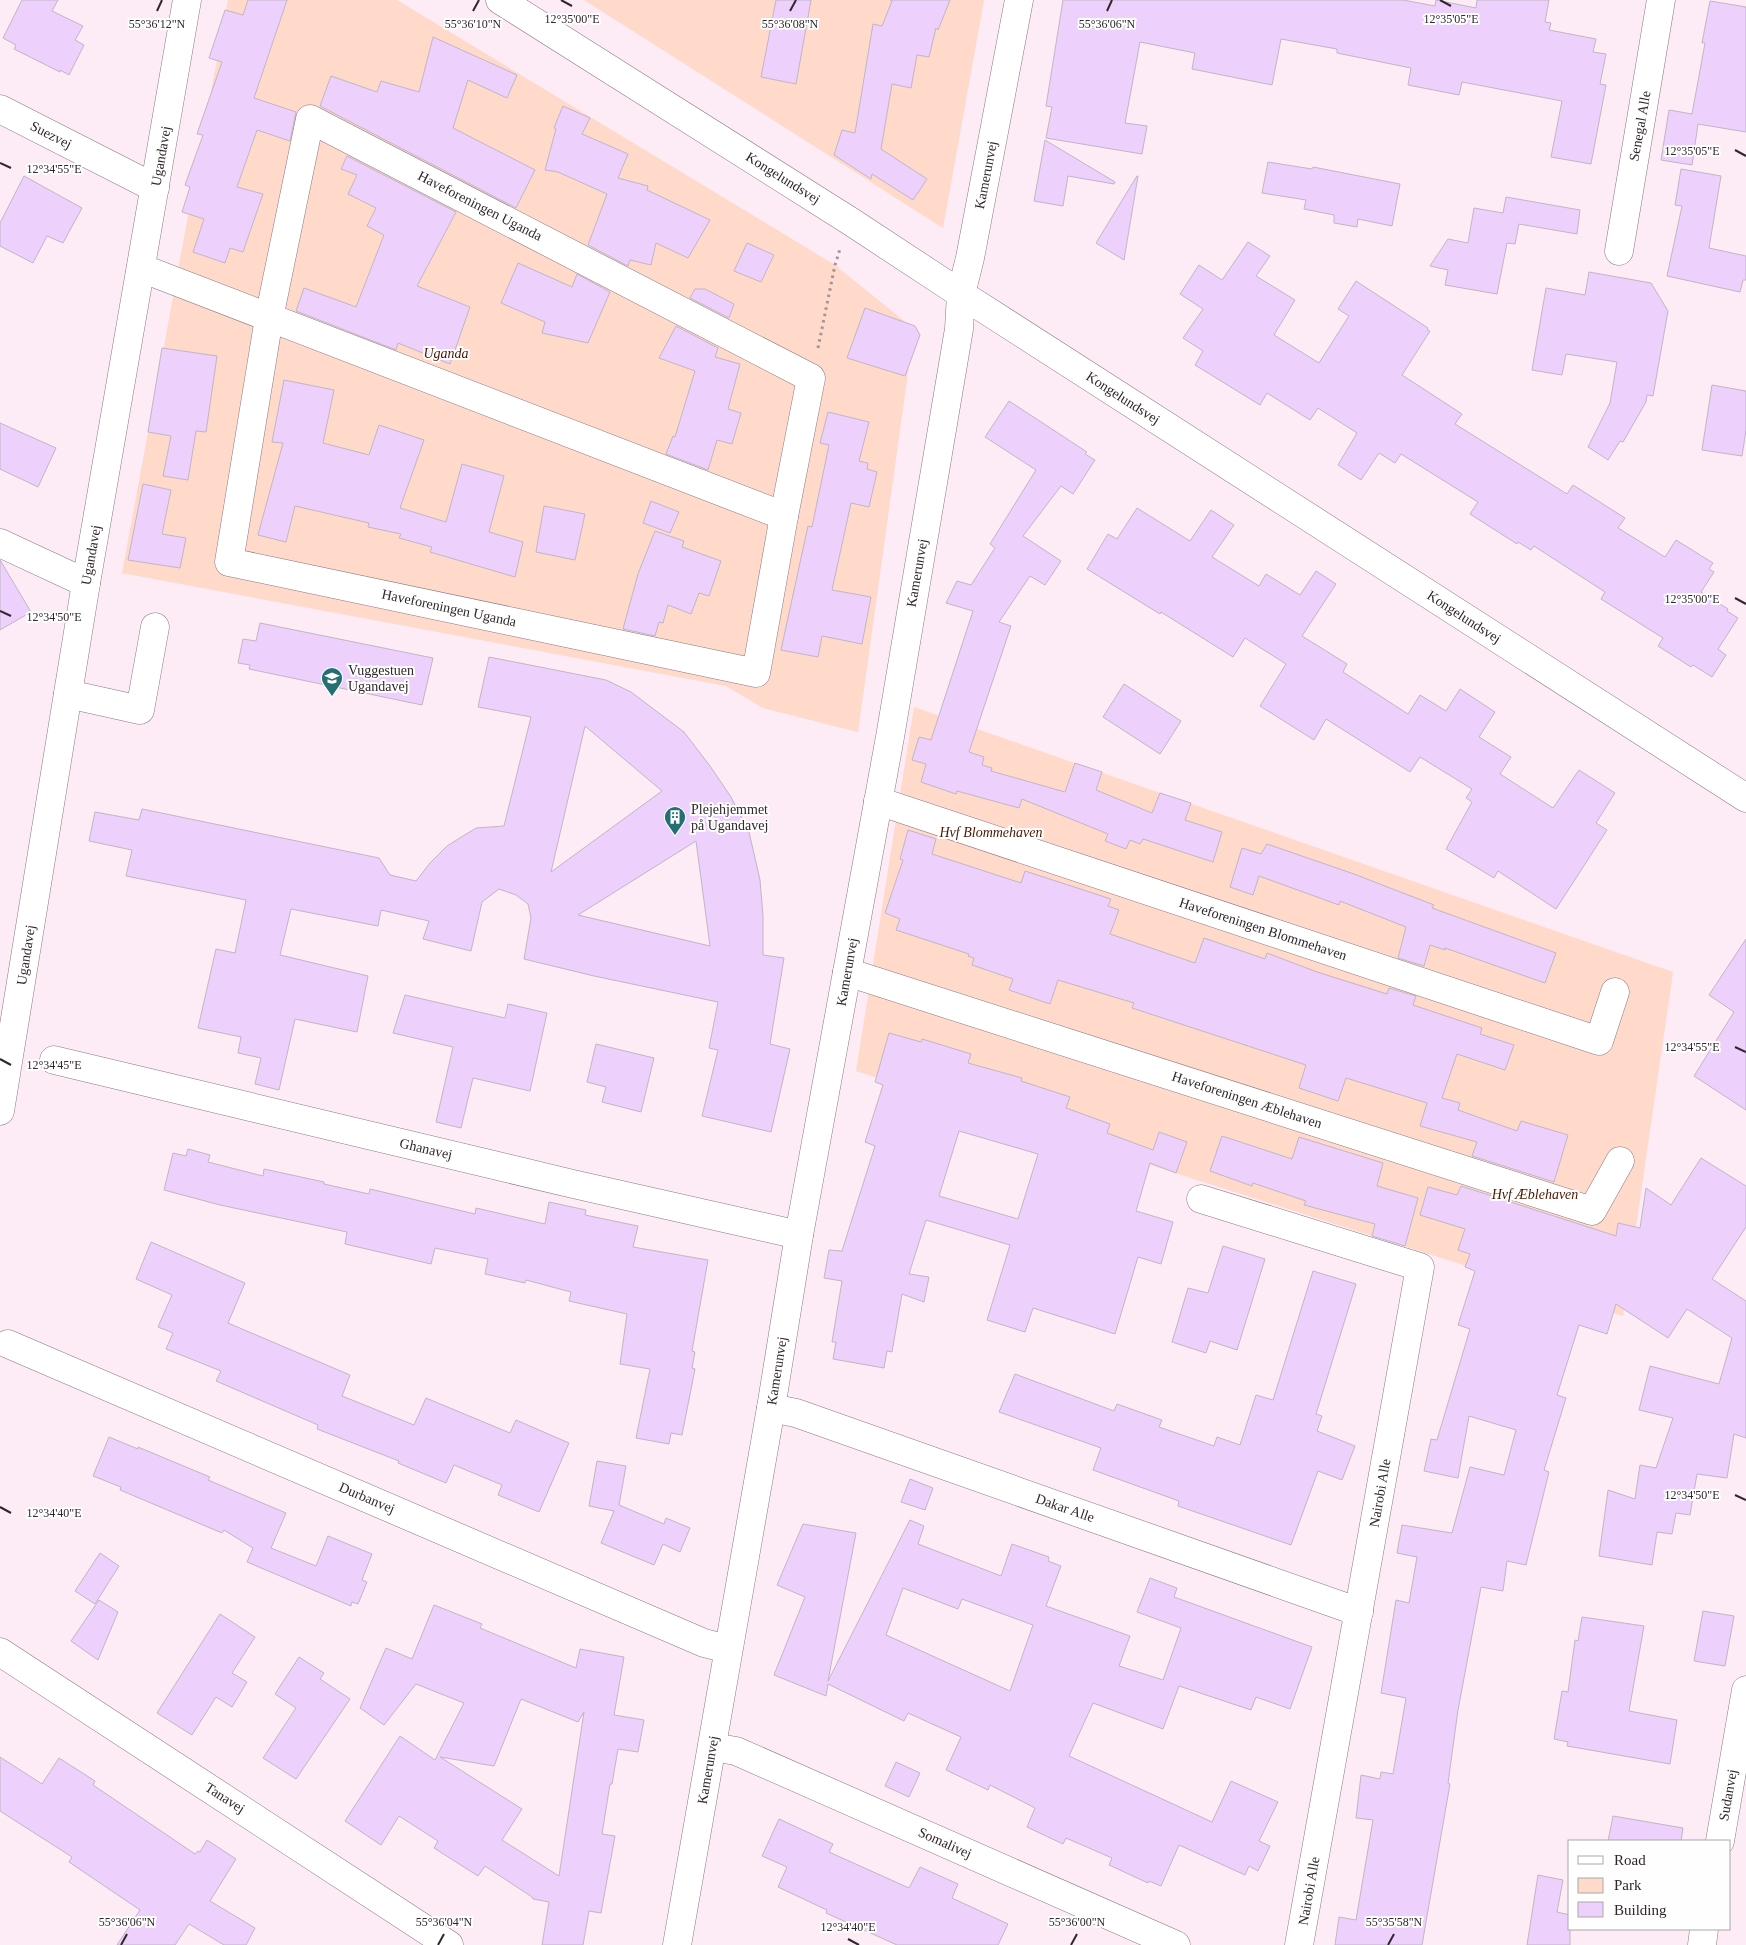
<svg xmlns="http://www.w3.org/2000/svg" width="1746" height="1945" font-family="'Times New Roman',serif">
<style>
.green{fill:#ffd9ca}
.building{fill:#edd0fc;stroke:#c0b6c5;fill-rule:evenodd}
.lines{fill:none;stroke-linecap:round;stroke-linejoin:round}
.minor-casing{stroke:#887881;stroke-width:29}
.path{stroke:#a0939b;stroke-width:3;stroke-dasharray:2.5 4;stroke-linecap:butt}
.minor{stroke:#fff;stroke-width:28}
.ticks{fill:none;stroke:#2e272b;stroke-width:2}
.labels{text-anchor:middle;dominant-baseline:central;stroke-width:4;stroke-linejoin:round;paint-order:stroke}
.street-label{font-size:14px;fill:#2e272b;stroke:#fefefe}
.park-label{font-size:14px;font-style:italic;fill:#4a1600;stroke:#fefefe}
.poi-label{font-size:14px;fill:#2e272b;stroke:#fefefe;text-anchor:start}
.ticks-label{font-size:12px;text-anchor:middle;fill:#2e272b;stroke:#fefefe;stroke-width:4;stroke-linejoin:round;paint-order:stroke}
</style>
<rect width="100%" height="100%" fill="#fdebf5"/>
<!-- green -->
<g class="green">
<polygon points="228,0 397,0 835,265 914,329 858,732 763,708 726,686 122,573"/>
<polygon points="584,0 984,0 943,228"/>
<polygon points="914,707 1673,972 1623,1316 856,1071"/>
</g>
<!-- building -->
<g class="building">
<polygon points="22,0 58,0 52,11 83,26 75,40 84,45 69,75 60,70 60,72 14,49 16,45 3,38"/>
<polygon points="248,0 287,0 254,98 296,112 290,141 257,130 237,187 263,194 243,252 230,248 225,263 193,252 204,219 182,212 190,187 185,185 203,135 197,134 222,62 209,58 225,10 243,15"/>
<polygon points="776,0 811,0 796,84 761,77"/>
<polygon points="890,0 950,0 938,30 936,28 929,57 917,55 911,88 892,84 881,149 927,179 913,200 872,174 871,179 834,155 842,130 855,133 873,24 882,26 892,1"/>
<polygon points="1063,0 1403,0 1435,6 1436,0 1476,8 1477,0 1549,0 1545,22 1551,23 1549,30 1596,39 1593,52 1606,54 1600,84 1606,85 1591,164 1551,157 1562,101 1462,82 1459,95 1408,85 1411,68 1337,53 1337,49 1281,39 1272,85 1192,69 1195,53 1140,42 1125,123 1147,126 1142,154 1046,138 1052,107 1046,106"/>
<polygon points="1710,1 1746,7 1746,132 1698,124 1692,165 1661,160 1669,110 1692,114 1705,43 1702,43"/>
<polygon points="433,37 517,75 507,98 468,80 453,128 535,170 516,208 320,106 331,76 377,92 381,81 419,92"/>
<polygon points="563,106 590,118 582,134 628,154 618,178 648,186 647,190 710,220 688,258 656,243 651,265 630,260 628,266 588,245 607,194 558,172 545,170 556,129 554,128"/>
<polygon points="1045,140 1115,182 1114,184 1068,176 1063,206 1034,201"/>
<polygon points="347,156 456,212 417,286 470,307 450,364 398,343 396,350 296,311 304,288 356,307 384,235 367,226 376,208 348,194 357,175 341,169"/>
<polygon points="1268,162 1312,169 1313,167 1400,184 1392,226 1358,219 1357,227 1334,223 1334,215 1304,209 1306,200 1262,193"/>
<polygon points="1681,169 1721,176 1709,248 1746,256 1746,280 1743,280 1740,292 1667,276 1682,206 1675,205"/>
<polygon points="24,176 82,208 63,243 47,236 33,263 0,246 0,223"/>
<polygon points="1137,176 1138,176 1124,260 1096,243"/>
<polygon points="1506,197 1580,210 1577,234 1519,224 1515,244 1507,243 1497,294 1445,285 1448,270 1430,266 1448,239 1468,243 1474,208 1503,213"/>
<polygon points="1248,242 1270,256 1256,276 1295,300 1274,335 1319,363 1349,316 1338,309 1356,281 1428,328 1427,330 1430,331 1402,375 1462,414 1455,424 1567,494 1573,485 1625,518 1618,528 1665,557 1676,540 1713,563 1709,569 1714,572 1701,592 1728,609 1727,611 1738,618 1718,649 1726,655 1712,677 1693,665 1691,667 1658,646 1663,638 1601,599 1605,592 1534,546 1531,550 1518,542 1517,544 1470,514 1478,502 1401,454 1395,463 1379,453 1361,480 1338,465 1357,433 1318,408 1310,420 1267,393 1260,405 1195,365 1203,351 1183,338 1203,309 1180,294 1199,265 1222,280"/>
<polygon points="747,243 774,255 761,282 734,271"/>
<polygon points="518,263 572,287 577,274 610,292 588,343 542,333 545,322 501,303"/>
<polygon points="1589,272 1651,283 1668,311 1653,396 1647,395 1646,402 1623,442 1620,441 1608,460 1588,447 1610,403 1617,362 1566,354 1562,375 1532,370 1546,288 1585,295"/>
<polygon points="695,289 705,289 734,304 729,318 690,298"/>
<polygon points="865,308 915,326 920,335 905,376 847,358"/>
<polygon points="676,326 718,348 715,357 740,364 728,409 741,413 732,444 717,440 708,470 666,454 673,436 675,437 695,371 659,358"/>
<polygon points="162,348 217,356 206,432 196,431 188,480 163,476 171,436 148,432"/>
<polygon points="284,380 334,390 323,443 369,455 379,425 424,440 400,508 446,522 462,464 504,476 489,532 523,542 515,577 430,552 432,547 399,538 401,534 368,527 369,523 295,506 286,542 258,535 283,443 272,442"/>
<polygon points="1712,385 1746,391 1746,430 1742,456 1702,450"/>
<polygon points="1009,401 1087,452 1085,454 1095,460 1073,494 1061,486 1023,536 1061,561 1045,585 1030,576 999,622 1011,626 969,752 984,757 982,765 992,768 991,771 1065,792 1075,763 1102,772 1096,790 1152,813 1160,793 1191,803 1185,820 1222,832 1213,862 1143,839 1140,844 1130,840 1126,849 1105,841 1108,834 1022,799 1019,808 957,791 956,794 921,782 926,764 912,760 919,737 931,740 973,611 946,603 957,581 971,585 995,548 990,544 1036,470 985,437"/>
<polygon points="828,412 869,422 859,461 868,463 867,469 877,472 869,507 851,503 832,590 871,597 862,644 822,636 818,657 781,650 808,526 812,527 829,445 820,443"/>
<polygon points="0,423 56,448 38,487 0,469"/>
<polygon points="143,484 171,490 162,534 186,538 180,568 128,560"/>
<polygon points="651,501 679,512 670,533 643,523"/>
<polygon points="544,506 585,514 575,560 536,552"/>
<polygon points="1137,508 1190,541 1211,510 1234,525 1212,557 1259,586 1266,574 1300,595 1316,571 1336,584 1302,636 1347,664 1343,672 1408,714 1420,695 1446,711 1460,689 1495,712 1479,737 1511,757 1500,774 1553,808 1579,770 1615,793 1596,823 1607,830 1556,909 1498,871 1494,878 1446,849 1472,802 1466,798 1472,789 1420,757 1410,772 1326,719 1314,740 1260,706 1286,664 1245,638 1233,657 1161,612 1160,614 1087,569 1108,534 1117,539"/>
<polygon points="655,531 684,541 682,547 721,561 709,596 699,593 691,614 668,605 663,623 659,622 655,636 623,629 638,574"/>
<polygon points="0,560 31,612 0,630"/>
<polygon points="260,623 433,658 422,705 249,669 250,665 238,663 243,639 256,641"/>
<path d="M489,657L606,680L631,692L684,732L710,766L731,797L749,832L760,880L763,916V955L784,958L770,1044L790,1049L771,1132L702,1116L718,1050L709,1048L718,1002L594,976L524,959L531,918L528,904L516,895L499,889L482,902L471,951L423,939L429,921L381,910L378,926L291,909L280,955L368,976L357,1032L295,1019L279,1090L255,1084L261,1058L238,1053L241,1037L198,1028L216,949L235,953L246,900L126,876L132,850L89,841L95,812L139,820L142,809L379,858L390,875L416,881L430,863L447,846L476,828L504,826L531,717L478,707ZM585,726L662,791L551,872ZM696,841L710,946L578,915Z"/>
<polygon points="1124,684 1181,721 1160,754 1103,717"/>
<polygon points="908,830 936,839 932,854 1021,883 1025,871 1111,899 1108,906 1119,910 1110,934 1195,963 1204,938 1265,959 1267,953 1317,972 1387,994 1389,988 1416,996 1413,1005 1482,1028 1480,1034 1514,1045 1505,1070 1457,1054 1442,1098 1460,1103 1458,1110 1517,1131 1521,1121 1568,1135 1554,1182 1472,1156 1477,1142 1420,1126 1427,1103 1346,1078 1338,1101 1299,1088 1306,1065 1132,1008 1134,1003 1058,980 1050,1004 1009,990 1013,979 972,965 974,958 968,956 969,954 896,930 900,919 885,913 903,860 900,859"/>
<polygon points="1267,844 1354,874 1434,905 1432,908 1556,953 1545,983 1445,948 1445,950 1430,945 1424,966 1398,958 1406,927 1340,901 1339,905 1259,876 1253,895 1230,887 1242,848 1261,854"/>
<polygon points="1746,939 1746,1110 1694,1076 1734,1012 1709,995"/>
<polygon points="405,995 505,1018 508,1004 547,1013 530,1091 473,1078 461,1128 436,1122 453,1047 393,1033"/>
<path d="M889,1033L921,1042L922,1039L971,1054L968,1063L1022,1078L1021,1081L1070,1097L1066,1108L1110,1124L1107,1133L1153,1150L1159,1132L1187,1142L1176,1173L1150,1163L1136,1211L1173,1222L1161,1264L1138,1257L1115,1334L1033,1308L1025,1332L987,1320L1010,1245L926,1220L909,1274L929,1277L924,1302L902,1294L892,1352L887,1351L884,1368L833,1359L836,1342H832L842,1281L824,1278L829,1250L842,1251L875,1146L865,1142L883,1085L875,1082ZM959,1131L1038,1154L1018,1219L939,1196Z"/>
<polygon points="596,1044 654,1058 641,1112 602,1102 606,1087 587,1082"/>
<polygon points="1222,1136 1292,1159 1299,1137 1383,1163 1377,1186 1418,1198 1405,1246 1372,1236 1375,1224 1304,1205 1306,1201 1253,1183 1252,1186 1210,1171"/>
<polygon points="188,1149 210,1155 208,1162 263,1176 264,1169 324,1182 324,1184 369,1194 370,1189 475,1214 476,1208 545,1224 549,1202 586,1210 585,1215 638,1226 633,1247 708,1260 692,1351 695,1352 692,1368 695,1369 682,1435 671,1433 669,1444 636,1438 650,1369 620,1364 627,1314 569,1301 571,1292 526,1280 525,1283 485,1274 488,1259 435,1248 431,1264 345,1244 347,1232 220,1205 164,1190 173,1153 186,1156"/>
<polygon points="1701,1158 1746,1186 1746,1227 1712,1279 1746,1301 1746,1438 1734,1434 1727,1478 1697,1474 1690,1515 1676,1513 1672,1534 1657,1532 1652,1565 1599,1556 1608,1490 1635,1499 1640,1465 1656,1468 1673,1418 1639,1410 1650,1366 1719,1384 1732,1338 1687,1309 1668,1338 1616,1304 1607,1334 1579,1325 1557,1395 1566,1398 1544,1470 1549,1472 1526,1565 1507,1561 1503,1591 1481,1587 1458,1710 1448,1783 1450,1784 1422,1945 1335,1945 1339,1917 1356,1920 1373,1820 1356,1818 1361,1775 1380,1779 1381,1772 1393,1774 1406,1698 1381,1693 1396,1600 1409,1603 1417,1557 1397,1553 1402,1525 1452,1533 1470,1467 1504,1475 1516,1430 1469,1416 1458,1478 1424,1471 1431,1439 1437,1440 1470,1329 1458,1325 1475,1271 1465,1267 1470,1254 1458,1250 1465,1229 1420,1215 1428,1187 1457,1195 1461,1186 1616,1236 1618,1223 1640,1228 1646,1188 1671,1205"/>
<polygon points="151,1242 245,1283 228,1323 350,1375 342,1396 414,1425 426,1398 510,1433 516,1420 569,1443 539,1512 498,1495 502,1485 454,1465 446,1483 398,1463 399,1461 317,1429 318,1425 216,1381 221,1371 166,1349 173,1333 158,1327 172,1295 136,1279"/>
<polygon points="1223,1246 1265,1259 1237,1350 1210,1341 1206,1353 1172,1342 1188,1288 1208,1293"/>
<polygon points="1313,1271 1356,1284 1316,1414 1322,1416 1317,1431 1355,1446 1342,1480 1318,1471 1291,1545 1178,1506 1179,1501 1093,1470 1101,1448 999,1412 1015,1374 1114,1411 1117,1404 1162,1420 1159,1427 1214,1446 1217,1437 1240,1445 1256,1395 1273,1400"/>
<polygon points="109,1437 138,1449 138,1447 210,1477 208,1480 286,1513 271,1548 316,1566 328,1536 372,1554 362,1580 367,1582 358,1604 352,1602 351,1606 247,1562 253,1548 224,1530 222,1533 120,1490 121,1487 93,1476"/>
<polygon points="597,1461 626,1466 619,1505 664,1524 666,1518 690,1528 680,1552 663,1544 654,1565 601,1543 614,1511 589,1506"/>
<polygon points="910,1479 933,1488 925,1510 901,1502"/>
<path d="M910,1520L924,1526L918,1544L1001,1576L1012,1544L1049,1557L1048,1561L1061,1566L1046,1606L1130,1636L1119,1666L1163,1680L1181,1628L1137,1612L1150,1578L1177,1588L1174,1597L1312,1647L1290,1709L1256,1697L1251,1710L1179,1686L1163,1729L1093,1703L1069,1756L1212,1822L1231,1781L1278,1802L1259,1841L1270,1846L1258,1871L1249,1866L1245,1875L1179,1845L1161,1886L1149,1881L1148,1883L1109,1865L1112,1858L1066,1838L1063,1844L1027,1827L1035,1808L990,1785L988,1790L946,1770L961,1737L908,1713L904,1721L828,1684L826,1696L774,1675L805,1597L777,1585L803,1524L856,1533L828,1681ZM903,1588L958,1609L962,1599L1033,1625L1010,1691L886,1635Z"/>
<polygon points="100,1553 119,1566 95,1604 75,1591"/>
<polygon points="99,1600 118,1612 98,1660 71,1641"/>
<path d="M434,1605L482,1624L480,1628L576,1668L580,1649L624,1657L614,1715L644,1720L638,1752L618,1749L612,1784H610L602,1834L615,1836L601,1913L589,1911L583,1945H542L549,1902L533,1899L532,1897L485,1866L478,1876L434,1848L438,1841L399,1816L381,1845L345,1821L400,1736L435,1760L464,1703L416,1684L384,1725L360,1708L386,1648L412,1659ZM521,1699L578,1722L584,1712L559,1876L502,1840L522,1809L440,1757L494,1766Z"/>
<polygon points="1703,1611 1734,1616 1725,1666 1694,1661"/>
<polygon points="220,1614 255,1637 232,1673 247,1682 232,1707 216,1697 192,1735 157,1713"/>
<polygon points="1582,1617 1644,1626 1629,1711 1677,1720 1670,1764 1567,1746 1568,1742 1554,1739 1562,1691 1568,1692 1575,1640 1578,1641"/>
<polygon points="299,1657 324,1673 320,1679 350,1699 296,1779 263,1758 296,1708 275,1694"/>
<polygon points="0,1757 42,1784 59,1758 95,1781 93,1785 195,1854 198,1851 200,1852 207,1840 236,1859 210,1901 255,1928 246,1945 224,1945 189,1924 175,1945 117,1945 140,1910 69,1862 72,1857 0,1811"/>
<polygon points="896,1762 920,1773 909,1797 885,1786"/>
<polygon points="1613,1816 1683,1828 1681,1841 1608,1841"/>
<polygon points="779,1819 833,1844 829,1852 909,1888 920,1867 958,1884 952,1898 1008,1924 998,1945 897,1945 826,1913 827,1910 778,1887 787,1867 762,1856"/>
<polygon points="1538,1875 1563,1880 1557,1912 1570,1915 1570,1945 1527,1945"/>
</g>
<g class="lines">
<!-- minor casing -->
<g class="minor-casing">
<g id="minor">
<polyline points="500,0 850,221 961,294 1746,798"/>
<polyline points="0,109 155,188"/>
<polygon points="310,119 811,378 784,516 756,673 229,562 269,318"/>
<polyline points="1619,251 1661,0"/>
<polyline points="141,268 784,516"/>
<polyline points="0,543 86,583"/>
<polyline points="68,694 140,710 155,627"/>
<polyline points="878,801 1599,1041 1615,992"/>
<polyline points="847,972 1592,1211 1620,1161"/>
<polyline points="54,1060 573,1184 799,1235"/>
<polyline points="0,1111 86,583 187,0"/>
<polyline points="1201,1199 1420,1267 1299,1945"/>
<polyline points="8,1344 704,1643 728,1649"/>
<polyline points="771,1408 796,1413 1359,1612"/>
<polyline points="0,1652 449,1945"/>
<polyline points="712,1747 736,1751 1176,1945"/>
<polyline points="1720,1841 1746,1690"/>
<polyline points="677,1945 771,1408 799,1235 890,737 959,329 961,294 970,258 1019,0"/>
<polyline points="1702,1945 1704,1929"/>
</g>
</g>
<!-- path -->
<polyline class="path" points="818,348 835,265 840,249"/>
<!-- minor -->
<use href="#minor" class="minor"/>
</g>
<!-- ticks -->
<path class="ticks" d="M561,0L572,6M1440,0L1451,6M157,11L162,0M473,11L479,0M790,11L796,0M1107,11L1112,0M1735,150L1746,156M0,163L11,168M1735,598L1746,604M0,611L11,616M1735,1047L1746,1052M0,1059L11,1065M1735,1495L1746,1500M0,1507L11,1513M848,1939L859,1945M121,1945L127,1934M438,1945L444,1934M1071,1945L1077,1934M1388,1945L1394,1934"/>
<!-- icons -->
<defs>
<g id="school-pin" transform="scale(1.125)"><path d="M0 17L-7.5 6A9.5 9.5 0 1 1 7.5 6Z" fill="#246f71" stroke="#fefefe"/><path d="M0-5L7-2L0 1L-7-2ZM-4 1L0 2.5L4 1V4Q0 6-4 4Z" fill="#fff"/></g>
<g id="building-pin" transform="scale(1.125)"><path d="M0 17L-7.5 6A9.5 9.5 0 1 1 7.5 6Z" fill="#246f71" stroke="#fefefe"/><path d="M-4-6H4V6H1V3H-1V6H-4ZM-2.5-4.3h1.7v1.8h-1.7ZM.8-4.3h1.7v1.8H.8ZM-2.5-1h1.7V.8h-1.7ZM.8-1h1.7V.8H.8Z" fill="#fff"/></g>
</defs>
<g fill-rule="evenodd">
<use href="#school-pin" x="332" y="678"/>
<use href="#building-pin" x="675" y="817"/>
</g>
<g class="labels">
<!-- street labels -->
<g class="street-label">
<text transform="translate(1640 126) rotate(-80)">Senegal Alle</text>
<text transform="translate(51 135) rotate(27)">Suezvej</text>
<text transform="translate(161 156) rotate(-80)">Ugandavej</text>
<text transform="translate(986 175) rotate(-79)">Kamerunvej</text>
<text transform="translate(783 178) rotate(32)">Kongelundsvej</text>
<text transform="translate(480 206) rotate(27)">Haveforeningen Uganda</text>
<text transform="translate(1123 398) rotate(33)">Kongelundsvej</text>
<text transform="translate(91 555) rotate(-80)">Ugandavej</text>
<text transform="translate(917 573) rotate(-80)">Kamerunvej</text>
<text transform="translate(449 608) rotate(12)">Haveforeningen Uganda</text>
<text transform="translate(1464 617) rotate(33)">Kongelundsvej</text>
<text transform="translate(1263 929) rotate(18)">Haveforeningen Blommehaven</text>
<text transform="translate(26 955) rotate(-81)">Ugandavej</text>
<text transform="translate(847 972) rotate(-80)">Kamerunvej</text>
<text transform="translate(1247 1100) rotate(18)">Haveforeningen Æblehaven</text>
<text transform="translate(426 1149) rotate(13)">Ghanavej</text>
<text transform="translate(777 1371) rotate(-81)">Kamerunvej</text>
<text transform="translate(1380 1493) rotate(-80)">Nairobi Alle</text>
<text transform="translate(367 1498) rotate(23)">Durbanvej</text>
<text transform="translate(1065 1508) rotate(19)">Dakar Alle</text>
<text transform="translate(708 1770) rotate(-80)">Kamerunvej</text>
<text transform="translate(1728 1795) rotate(-80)">Sudanvej</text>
<text transform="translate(225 1798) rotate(33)">Tanavej</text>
<text transform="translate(945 1843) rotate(24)">Somalivej</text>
<text transform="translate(1309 1891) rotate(-80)">Nairobi Alle</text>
</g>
<!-- park labels -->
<g class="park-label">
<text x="446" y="353">Uganda</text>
<text x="991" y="832">Hvf Blommehaven</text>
<text x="1535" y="1194">Hvf Æblehaven</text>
</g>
<!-- poi labels -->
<g class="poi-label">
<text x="348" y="670">Vuggestuen<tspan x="348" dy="16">Ugandavej</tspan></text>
<text x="691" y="809">Plejehjemmet<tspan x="691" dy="16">på Ugandavej</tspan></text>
</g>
</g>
<g class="ticks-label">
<text x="1451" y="23">12°35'05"E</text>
<text x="572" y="23">12°35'00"E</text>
<text x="157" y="28">55°36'12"N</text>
<text x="473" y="28">55°36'10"N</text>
<text x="790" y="28">55°36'08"N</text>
<text x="1107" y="28">55°36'06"N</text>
<text x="1692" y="155">12°35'05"E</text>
<text x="54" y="173">12°34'55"E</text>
<text x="1692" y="603">12°35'00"E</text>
<text x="54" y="621">12°34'50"E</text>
<text x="1692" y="1051">12°34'55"E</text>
<text x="54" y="1069">12°34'45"E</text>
<text x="1692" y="1499">12°34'50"E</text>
<text x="54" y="1517">12°34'40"E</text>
<text x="127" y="1926">55°36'06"N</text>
<text x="444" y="1926">55°36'04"N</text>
<text x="1077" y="1926">55°36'00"N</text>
<text x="1394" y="1926">55°35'58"N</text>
<text x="848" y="1931">12°34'40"E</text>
</g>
<!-- legend -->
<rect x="1568" y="1840" width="162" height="90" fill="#fefefe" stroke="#aba8aa"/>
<rect x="1578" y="1856" width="25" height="8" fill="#ffffff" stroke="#aba8aa"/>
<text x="1614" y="1865" font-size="15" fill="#2e272b">Road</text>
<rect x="1578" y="1878" width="25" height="15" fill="#ffd9ca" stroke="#aba8aa"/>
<text x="1614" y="1890" font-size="15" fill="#2e272b">Park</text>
<rect x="1578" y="1902" width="25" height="15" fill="#edd0fc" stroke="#aba8aa"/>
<text x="1614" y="1915" font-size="15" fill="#2e272b">Building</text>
</svg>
